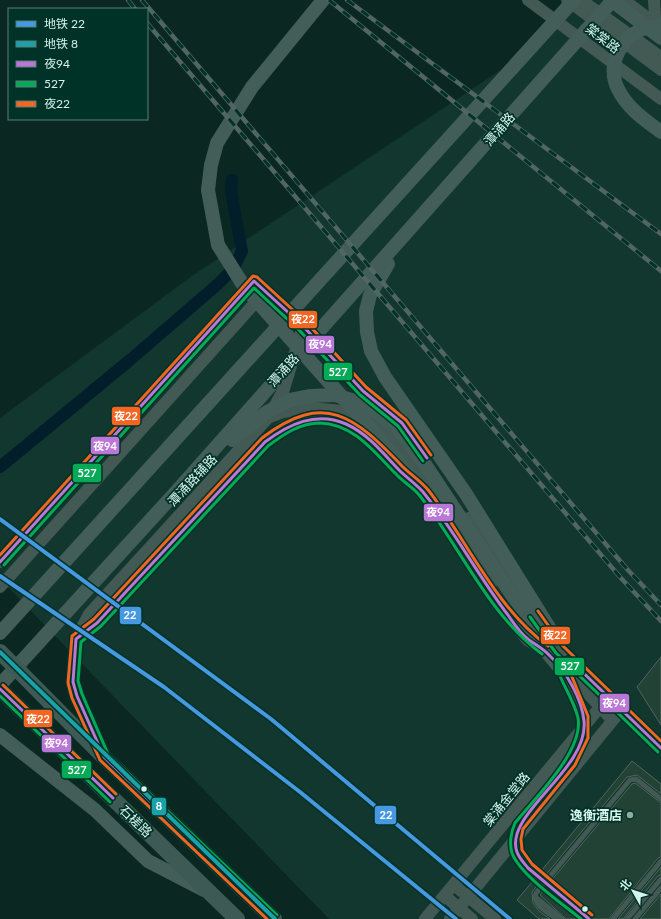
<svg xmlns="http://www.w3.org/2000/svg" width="661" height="919" font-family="Lato,'Noto Sans SC',sans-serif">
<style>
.built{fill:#12372f}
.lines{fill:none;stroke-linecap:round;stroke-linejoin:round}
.canal{stroke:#031e2b;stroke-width:12}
.building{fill:#224236;stroke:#50665e}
.service{stroke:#435954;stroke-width:5}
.tertiary{stroke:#435954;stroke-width:12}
.secondary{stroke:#435e58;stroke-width:14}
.primary{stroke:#3e5a54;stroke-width:16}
.rail-casing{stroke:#516561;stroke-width:4.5}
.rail{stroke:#003228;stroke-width:3;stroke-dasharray:9;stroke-linecap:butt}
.bus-1-casing{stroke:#003228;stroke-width:6}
.bus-2-casing{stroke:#003228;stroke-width:6}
.bus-3-casing{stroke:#003228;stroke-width:6}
.bus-1{stroke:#ba77d6;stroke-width:3}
.bus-2{stroke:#06aa56;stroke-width:3}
.bus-3{stroke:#f26522;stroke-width:3}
.metro-1-casing{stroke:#003228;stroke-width:7}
.metro-2-casing{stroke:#003228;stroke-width:7}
.metro-1{stroke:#4699e1;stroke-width:4}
.metro-2{stroke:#1aa1aa;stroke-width:4}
.bus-dot{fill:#d6f4eb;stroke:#003228;stroke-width:1.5}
.poi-dot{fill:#8faca4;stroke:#003228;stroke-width:1.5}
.labels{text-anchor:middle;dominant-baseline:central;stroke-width:3.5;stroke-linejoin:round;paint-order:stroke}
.street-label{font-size:13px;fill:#d6f4eb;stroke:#003228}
.poi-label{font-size:13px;font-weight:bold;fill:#d6f4eb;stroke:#003228;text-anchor:end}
.line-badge{stroke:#003228;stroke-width:1.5}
.badge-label{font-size:11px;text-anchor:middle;font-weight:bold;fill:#fff}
</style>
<rect width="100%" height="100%" fill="#0b2721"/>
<!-- built -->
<polygon class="built" points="582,0 661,0 661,919 329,919 0,579 0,418 192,276 514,61"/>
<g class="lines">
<!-- canal -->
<polyline class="canal" points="0,467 130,360 218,284 233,269 242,251 231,192 232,180"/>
</g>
<!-- building -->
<g class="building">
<polygon points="661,657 661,725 637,687"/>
<polygon points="632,761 661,784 661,794 637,775 627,777 544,877 541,871"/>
<polygon points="635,783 661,803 661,857 658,858 609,919 593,919 592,916 550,882 632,784"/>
<polygon points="661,867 661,875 658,876 623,919 618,919"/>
<polygon points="533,881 539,883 532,892 533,903 539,911 550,919 539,919 517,900"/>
<polygon points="545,888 583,919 566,919 540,895"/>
<polygon points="661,894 661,919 640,919"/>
</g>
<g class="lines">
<!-- service -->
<g class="service">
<polyline points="536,875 589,919"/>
<polyline points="538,899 562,919"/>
<path d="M557,919C548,913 532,905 536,893L630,780L636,779L661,799"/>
<polyline points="613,919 661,861"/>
<polyline points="627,919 661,879"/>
<polyline points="635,919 661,888"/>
</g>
<!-- tertiary -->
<g class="tertiary">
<polyline points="528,0 661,99"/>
<polyline points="567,0 661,70"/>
<polyline points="577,0 588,5 661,57"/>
<polyline points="624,0 661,28"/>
<polyline points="654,0 655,17 661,25"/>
<polyline points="268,418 283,412 308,408 333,410 364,414 388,431 430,486 495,580"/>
<polyline points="469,518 523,597"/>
<polyline points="0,562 254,281 303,326 363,391 383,406 402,423 411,436"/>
<polyline points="0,587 262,295"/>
<polyline points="541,624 559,649 661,748"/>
<polyline points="76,639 89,614 268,418 284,389 303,326"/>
<polyline points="561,664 612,720"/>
<path d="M566,677C581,712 596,725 571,761"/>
<path d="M516,835C518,854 520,861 535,874"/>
<polyline points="454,885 495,919"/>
<polyline points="445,896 472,919"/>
<polyline points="425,919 605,701"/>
<polyline points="450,919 618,714"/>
</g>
<!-- secondary -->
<g class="secondary">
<polyline points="323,0 252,87 217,143 211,165 208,190 218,245 245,288 376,435 423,491 502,607 528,639 545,650 565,674"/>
<polyline points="611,0 661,38"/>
<path d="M661,26C629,24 603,60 618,89C627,108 645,120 661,132"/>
<polyline points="388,264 370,295 366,311 367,332 371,351 385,377 466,494 550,629"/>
<polyline points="232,440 267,412 290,400 311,396 335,395 361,403 381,415 398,429 422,460 514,598 542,636 545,650"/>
<polyline points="0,633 574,0"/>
<polyline points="0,685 176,492 613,0"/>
<polyline points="0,735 95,810 148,861 204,890"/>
<path d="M103,754L77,696L73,682L76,639L97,623L265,442C272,437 279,430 287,426C317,411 351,421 375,443"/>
</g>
<!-- primary -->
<g class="primary">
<polyline points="0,652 104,757 274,919"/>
<polyline points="0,689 237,919"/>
</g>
<!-- rail casing -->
<g class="rail-casing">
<g id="rail">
<polyline points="128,0 135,9"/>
<polyline points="142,0 627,569 661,605"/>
<polyline points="329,0 661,271"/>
<polyline points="347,0 661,234"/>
<polyline points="147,23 620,577 661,621"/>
</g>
</g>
<!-- rail -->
<use href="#rail" class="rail"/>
<!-- bus-1 casing -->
<g class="bus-1-casing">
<g id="bus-1">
<polyline points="0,562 254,281 303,326 363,391 402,423 427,458"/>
<polyline points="568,658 661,748"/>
<polyline points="0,689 113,798"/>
<path d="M274,919L104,757L77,696L73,682L76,639L97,623L265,442C289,424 316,411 346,424C368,434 383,453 399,470C407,478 416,484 423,492C455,531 478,576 508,615C514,624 521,634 529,640C536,645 544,649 550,656C566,671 582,699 584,721C589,770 503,814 517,852C519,858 524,863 528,868L589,919"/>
</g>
</g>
<!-- bus-2 casing -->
<g class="bus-2-casing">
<g id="bus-2">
<polyline points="4,565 254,288 299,330 360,395 398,426 423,461"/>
<polyline points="530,617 556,653 658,752"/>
<path d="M560,676C566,690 575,704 578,718C584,751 534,799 515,823C511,832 509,844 512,853C520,875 563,904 581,919"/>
<polyline points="0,696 110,802"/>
<path d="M277,915L108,754L82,694L78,681L81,642L101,626L268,446C284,434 300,423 320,423C354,424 374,452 396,474C403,482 413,487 420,496C461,548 488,614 542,654"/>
</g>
</g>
<!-- bus-3 casing -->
<g class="bus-3-casing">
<g id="bus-3">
<polyline points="0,555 253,276 257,277 307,323 366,387 406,420 431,455"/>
<polyline points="538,611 563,646 661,741"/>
<polyline points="570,672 588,716 588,738 575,765 523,829 521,839 522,850 532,864 592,915"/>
<polyline points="3,685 116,794"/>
<path d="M267,919L100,760L72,698L68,683L72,636L94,619L262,438C325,390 355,417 402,466C411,475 421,481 429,491C468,542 495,607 548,646"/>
</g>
</g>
<!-- bus-1 -->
<use href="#bus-1" class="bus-1"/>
<!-- bus-2 -->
<use href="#bus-2" class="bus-2"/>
<!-- bus-3 -->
<use href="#bus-3" class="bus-3"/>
<!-- metro-1 casing -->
<g class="metro-1-casing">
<g id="metro-1">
<polyline points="0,519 271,719 510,919"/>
<polyline points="0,576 164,687 300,792 456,919"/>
</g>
</g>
<!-- metro-2 casing -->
<g class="metro-2-casing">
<polyline id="metro-2" points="0,652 275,919"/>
</g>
<!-- metro-1 -->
<use href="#metro-1" class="metro-1"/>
<!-- metro-2 -->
<use href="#metro-2" class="metro-2"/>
</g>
<!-- markers -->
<g class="bus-dot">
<circle cx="144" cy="789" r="3.5"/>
<circle cx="585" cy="909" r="3.5"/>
</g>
<circle class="poi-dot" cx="630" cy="815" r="4"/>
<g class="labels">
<!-- street labels -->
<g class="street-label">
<text transform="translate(603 38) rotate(37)">棠棠路</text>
<text transform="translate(499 129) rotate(-49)">潭涌路</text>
<text transform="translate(283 370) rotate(-48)">潭涌路</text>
<text transform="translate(192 480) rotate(-47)">潭涌路辅路</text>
<text transform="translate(506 799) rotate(-51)">棠涌金堂路</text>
<text transform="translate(136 821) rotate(44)">石槎路</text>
</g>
<!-- poi labels -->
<g class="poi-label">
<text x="622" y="815">逸衡酒店</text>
</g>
</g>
<g class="line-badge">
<rect x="288" y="310" width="30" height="19" rx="4" fill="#f26522"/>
<rect x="305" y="335" width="30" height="19" rx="4" fill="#ba77d6"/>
<rect x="323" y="362" width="30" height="19" rx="4" fill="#06aa56"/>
<rect x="111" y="406" width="30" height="20" rx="4" fill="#f26522"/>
<rect x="90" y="436" width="30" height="19" rx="4" fill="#ba77d6"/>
<rect x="72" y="463" width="30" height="20" rx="4" fill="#06aa56"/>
<rect x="423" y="503" width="31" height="19" rx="4" fill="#ba77d6"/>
<rect x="119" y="606" width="23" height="19" rx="4" fill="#4699e1"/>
<rect x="540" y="626" width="31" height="19" rx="4" fill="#f26522"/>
<rect x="554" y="657" width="31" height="19" rx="4" fill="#06aa56"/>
<rect x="599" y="693" width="31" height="20" rx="4" fill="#ba77d6"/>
<rect x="23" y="709" width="30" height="19" rx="4" fill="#f26522"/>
<rect x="41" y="734" width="31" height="19" rx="4" fill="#ba77d6"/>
<rect x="61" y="760" width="31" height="19" rx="4" fill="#06aa56"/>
<rect x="151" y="797" width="16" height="19" rx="4" fill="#1aa1aa"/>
<rect x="374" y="805" width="23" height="20" rx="4" fill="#4699e1"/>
</g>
<g class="badge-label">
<text x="303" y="323">夜22</text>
<text x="320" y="348">夜94</text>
<text x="338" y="376">527</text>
<text x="126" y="420">夜22</text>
<text x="105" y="450">夜94</text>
<text x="87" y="477">527</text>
<text x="438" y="516">夜94</text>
<text x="130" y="619">22</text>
<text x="555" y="639">夜22</text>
<text x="570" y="670">527</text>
<text x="614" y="707">夜94</text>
<text x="38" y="723">夜22</text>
<text x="56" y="747">夜94</text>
<text x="77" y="774">527</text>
<text x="159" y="810">8</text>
<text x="386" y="819">22</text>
</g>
<!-- legend -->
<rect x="8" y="8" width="140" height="112" fill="#003228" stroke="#568076"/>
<rect x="16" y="21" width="20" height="6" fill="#4699e1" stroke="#568076"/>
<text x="44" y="28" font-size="12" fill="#d6f4eb">地铁 22</text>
<rect x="16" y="41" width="20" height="6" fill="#1aa1aa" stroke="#568076"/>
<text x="44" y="48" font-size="12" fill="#d6f4eb">地铁 8</text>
<rect x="16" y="61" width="20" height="6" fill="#ba77d6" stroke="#568076"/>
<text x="44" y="68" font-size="12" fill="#d6f4eb">夜94</text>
<rect x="16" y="81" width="20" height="6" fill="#06aa56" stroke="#568076"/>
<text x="44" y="88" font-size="12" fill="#d6f4eb">527</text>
<rect x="16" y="101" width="20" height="6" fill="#f26522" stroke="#568076"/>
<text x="44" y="108" font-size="12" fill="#d6f4eb">夜22</text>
<!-- north arrow -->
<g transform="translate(633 891) rotate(309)" stroke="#003228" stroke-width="3" paint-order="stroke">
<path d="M0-3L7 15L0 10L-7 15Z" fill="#d6f4eb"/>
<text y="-6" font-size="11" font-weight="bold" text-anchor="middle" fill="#d6f4eb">北</text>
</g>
</svg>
